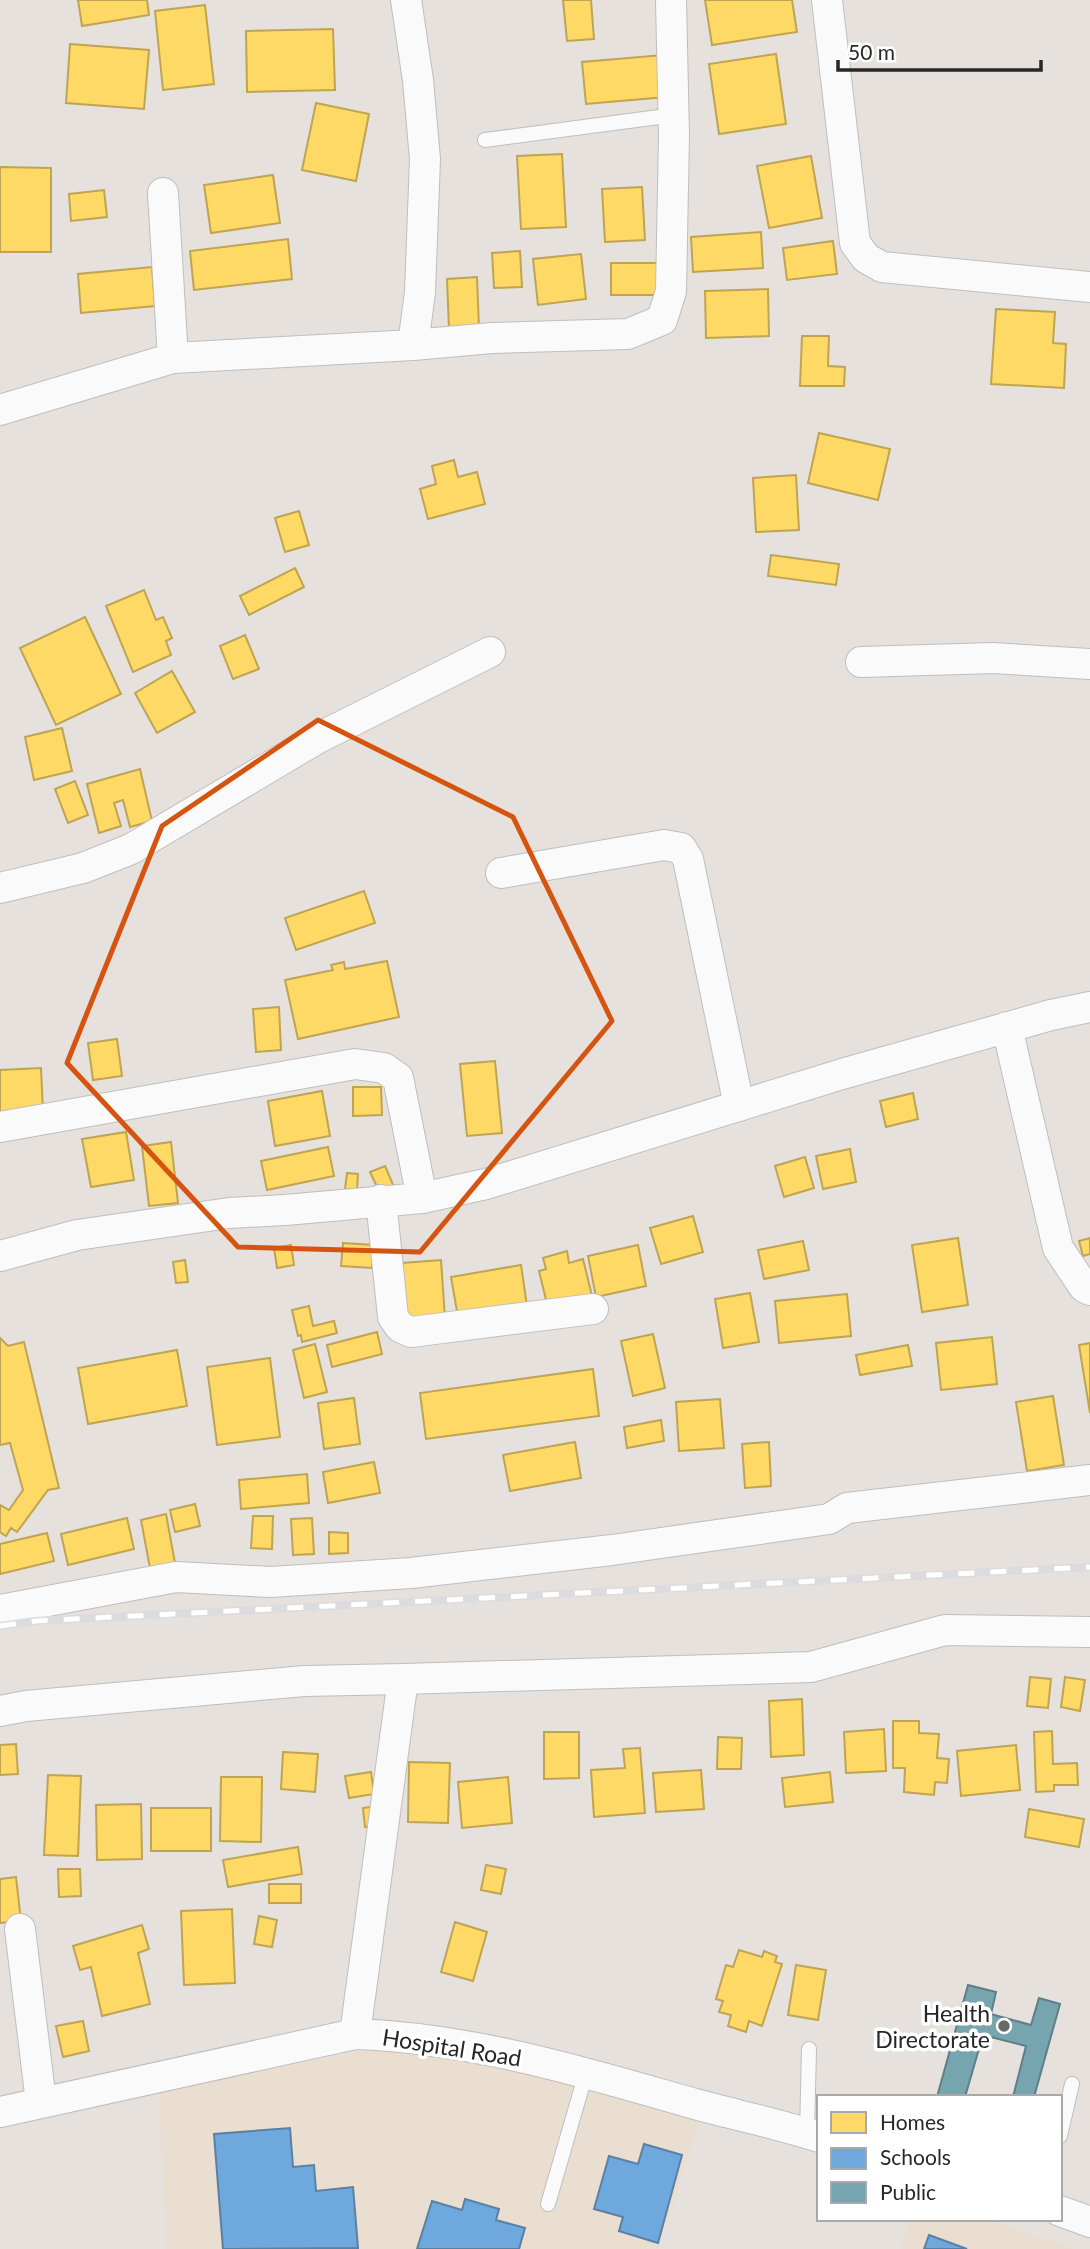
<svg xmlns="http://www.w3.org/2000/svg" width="1090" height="2249" font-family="Lato,sans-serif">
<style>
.education{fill:#eaded0}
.homes{fill:#ffd966;stroke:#bea453;stroke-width:2}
.schools{fill:#6fa8dc;stroke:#5981a6;stroke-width:2}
.public{fill:#76a5af;stroke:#5e7f86;stroke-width:2}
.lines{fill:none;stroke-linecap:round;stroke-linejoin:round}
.service-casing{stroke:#bfbebe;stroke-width:16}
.minor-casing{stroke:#bfbebe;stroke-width:32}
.service{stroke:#fbfafa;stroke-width:14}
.minor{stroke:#fbfafa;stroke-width:30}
.rail-casing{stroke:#dcdcde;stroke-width:8}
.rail{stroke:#fff;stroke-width:5;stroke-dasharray:16;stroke-linecap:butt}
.marked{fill:none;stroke:#d5540f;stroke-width:5;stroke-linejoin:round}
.poi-dot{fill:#6a6866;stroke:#fff;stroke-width:2.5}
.labels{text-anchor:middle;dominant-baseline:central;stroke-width:7;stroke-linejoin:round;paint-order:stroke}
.poi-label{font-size:23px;fill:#272727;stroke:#fff;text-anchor:end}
.street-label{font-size:23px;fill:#272727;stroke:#fff}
</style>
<rect width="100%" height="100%" fill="#e6e1dc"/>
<!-- education -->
<g class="education">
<polygon points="451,2044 700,2120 658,2249 167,2249 159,2091 397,2045"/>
<polygon points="910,2219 982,2219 1073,2249 901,2249"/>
</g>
<!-- homes -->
<g class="homes">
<polygon points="78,0 147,0 149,15 82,26"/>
<polygon points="563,0 591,0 594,39 567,41"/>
<polygon points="705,0 792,0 797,32 712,45"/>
<polygon points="205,5 214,84 163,90 155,11"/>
<polygon points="333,29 335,90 247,92 246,31"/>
<polygon points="70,44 149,50 144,109 66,103"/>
<polygon points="776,54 786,124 719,134 709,64"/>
<polygon points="663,55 666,97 586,104 582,62"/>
<polygon points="316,103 369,114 356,181 302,170"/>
<polygon points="562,154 566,227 521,229 517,156"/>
<polygon points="811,156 822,218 769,228 757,166"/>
<polygon points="0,167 51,168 51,252 0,252"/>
<polygon points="273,175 280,223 211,233 204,185"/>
<polygon points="642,187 645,240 605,242 602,189"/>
<polygon points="104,190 107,217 71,221 69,194"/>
<polygon points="761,232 763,268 693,272 691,237"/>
<polygon points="288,239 292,279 194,290 190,251"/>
<polygon points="833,241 837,274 787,280 783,248"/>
<polygon points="520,251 522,287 494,288 492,253"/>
<polygon points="581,254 586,299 538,305 533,259"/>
<polygon points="611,263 660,263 659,295 611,295"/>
<polygon points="152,267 155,306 81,313 78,274"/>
<polygon points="477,277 479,328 449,329 447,279"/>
<polygon points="768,289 769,336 706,338 705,291"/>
<polygon points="996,309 1055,312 1053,343 1066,344 1064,388 991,384"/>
<polygon points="802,336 829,336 828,366 845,367 844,386 800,386"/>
<polygon points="819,433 890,449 878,500 808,483"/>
<polygon points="454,460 458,477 477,472 485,504 428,519 420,489 436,484 432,466"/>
<polygon points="796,475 799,530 756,532 753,478"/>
<polygon points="299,511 309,545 285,552 275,518"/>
<polygon points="771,555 839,564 836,585 768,576"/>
<polygon points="295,568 304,587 249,615 240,596"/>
<polygon points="144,590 156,620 163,617 172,638 166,641 171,655 133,672 106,606"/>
<polygon points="85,617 121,694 56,725 20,648"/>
<polygon points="245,635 259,669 233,679 220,646"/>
<polygon points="172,671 195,712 157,733 135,693"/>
<polygon points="62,728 72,771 34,780 25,737"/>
<polygon points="140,769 152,821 130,827 123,800 114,803 121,826 99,833 87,784"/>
<polygon points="75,781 88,815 68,823 55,789"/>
<polygon points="364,891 375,923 296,950 285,918"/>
<polygon points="387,961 399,1017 298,1039 285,980 333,970 331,965 344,962 345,969"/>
<polygon points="279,1007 281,1050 256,1052 253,1009"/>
<polygon points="117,1039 122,1076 93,1080 88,1043"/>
<polygon points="495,1061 502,1133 467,1136 460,1064"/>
<polygon points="41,1068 43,1112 0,1113 0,1070"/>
<polygon points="353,1087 381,1087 382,1115 353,1116"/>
<polygon points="322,1091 330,1136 275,1146 268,1101"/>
<polygon points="913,1093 918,1119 886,1127 880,1101"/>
<polygon points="126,1132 134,1180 91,1187 82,1139"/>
<polygon points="171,1142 178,1203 149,1206 142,1146"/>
<polygon points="328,1147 334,1176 267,1190 261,1161"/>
<polygon points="850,1149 856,1182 823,1189 816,1156"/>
<polygon points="805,1157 814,1188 784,1197 775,1166"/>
<polygon points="385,1166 394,1187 380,1193 370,1172"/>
<polygon points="347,1173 358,1174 357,1190 345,1189"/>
<polygon points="693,1216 703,1252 661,1264 650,1228"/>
<polygon points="958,1238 968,1305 922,1312 912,1245"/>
<polygon points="1090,1238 1090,1254 1083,1256 1079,1241"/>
<polygon points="803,1241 809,1270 764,1279 758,1250"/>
<polygon points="343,1243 374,1245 372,1268 341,1266"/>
<polygon points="291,1245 294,1265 277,1268 274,1248"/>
<polygon points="638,1245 646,1286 596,1297 588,1256"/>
<polygon points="567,1251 569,1263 583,1259 592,1296 548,1308 539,1271 546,1269 543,1258"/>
<polygon points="185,1260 188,1282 176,1283 173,1262"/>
<polygon points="441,1260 445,1318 407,1321 402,1263"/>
<polygon points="521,1265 527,1306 458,1317 451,1277"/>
<polygon points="750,1293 759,1342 723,1348 715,1299"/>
<polygon points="847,1294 851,1336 779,1343 775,1301"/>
<polygon points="309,1306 313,1326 334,1321 337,1333 302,1342 301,1335 298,1336 292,1310"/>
<polygon points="377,1332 382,1354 332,1367 327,1345"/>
<polygon points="653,1334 665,1388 633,1396 621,1341"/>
<polygon points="992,1337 997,1384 941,1390 936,1343"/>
<polygon points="0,1338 8,1346 24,1342 59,1488 48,1490 17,1532 11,1528 6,1536 0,1532 0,1505 9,1510 23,1490 10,1443 0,1445"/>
<polygon points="1090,1343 1090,1413 1079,1345"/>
<polygon points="315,1344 327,1392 304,1398 293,1350"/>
<polygon points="908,1345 912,1366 860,1375 856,1355"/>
<polygon points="177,1350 187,1406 88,1424 78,1368"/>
<polygon points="270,1358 280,1437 217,1445 207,1367"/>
<polygon points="593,1369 599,1416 426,1439 420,1393"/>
<polygon points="1053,1396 1064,1465 1027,1471 1016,1402"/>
<polygon points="354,1398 360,1444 324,1449 318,1403"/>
<polygon points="720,1399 724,1448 679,1451 676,1402"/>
<polygon points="661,1420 664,1441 627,1448 624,1427"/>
<polygon points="575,1442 581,1478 510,1491 503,1455"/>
<polygon points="769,1442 771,1486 745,1488 742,1444"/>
<polygon points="374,1462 380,1493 328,1503 323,1472"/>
<polygon points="307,1474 309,1503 241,1509 239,1480"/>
<polygon points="195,1504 200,1526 175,1532 170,1510"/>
<polygon points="166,1514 175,1563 150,1568 141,1520"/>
<polygon points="253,1516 273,1516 272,1549 251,1548"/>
<polygon points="127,1518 134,1549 68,1565 61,1534"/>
<polygon points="312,1518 314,1554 293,1555 291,1519"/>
<polygon points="329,1532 348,1533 348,1553 329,1554"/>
<polygon points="47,1533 54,1561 0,1574 0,1544"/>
<polygon points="1030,1677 1051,1679 1048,1708 1027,1706"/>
<polygon points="1065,1677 1085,1680 1080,1711 1061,1707"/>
<polygon points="802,1699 804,1755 771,1757 769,1701"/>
<polygon points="893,1721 919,1721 919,1733 939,1734 937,1758 949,1759 947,1783 935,1782 934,1795 904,1792 905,1768 893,1768"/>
<polygon points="884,1729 886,1771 846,1773 844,1732"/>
<polygon points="1052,1731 1053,1764 1077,1763 1078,1785 1054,1785 1054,1791 1036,1792 1034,1732"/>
<polygon points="544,1732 579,1732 579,1778 544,1779"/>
<polygon points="718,1737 742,1738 741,1769 717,1769"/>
<polygon points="16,1744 18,1774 0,1775 0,1745"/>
<polygon points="1016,1745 1020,1790 961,1796 957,1751"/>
<polygon points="640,1748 645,1813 594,1817 591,1770 625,1768 623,1749"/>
<polygon points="283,1752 318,1754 315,1792 281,1789"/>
<polygon points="409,1762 450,1763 448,1823 408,1822"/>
<polygon points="701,1770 704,1809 656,1812 653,1773"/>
<polygon points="371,1772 374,1794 349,1798 345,1776"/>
<polygon points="830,1772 833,1802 785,1807 782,1778"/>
<polygon points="48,1775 81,1776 78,1856 44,1855"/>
<polygon points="221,1777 262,1777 261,1842 220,1841"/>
<polygon points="508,1777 512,1823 462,1828 458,1782"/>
<polygon points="141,1804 142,1859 97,1860 96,1805"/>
<polygon points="378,1806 380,1825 365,1827 363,1808"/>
<rect x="151" y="1808" width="60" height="43"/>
<polygon points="1029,1809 1084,1819 1079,1847 1025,1837"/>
<polygon points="298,1847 302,1874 228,1887 223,1860"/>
<polygon points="486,1865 506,1869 501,1894 481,1890"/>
<polygon points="58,1869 80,1869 81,1896 59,1897"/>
<polygon points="16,1877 21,1921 0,1923 0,1879"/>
<rect x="269" y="1884" width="32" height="19"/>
<polygon points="232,1909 235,1983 184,1985 181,1911"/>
<polygon points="259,1916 277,1920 272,1947 254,1944"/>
<polygon points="455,1922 487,1932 473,1981 441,1972"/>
<polygon points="142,1925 149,1949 138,1953 150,2004 102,2016 91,1967 80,1970 73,1946"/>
<polygon points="739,1950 762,1957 764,1951 777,1956 775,1962 782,1964 762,2026 749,2021 746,2032 728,2026 731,2015 719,2012 723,2001 716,1999 726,1965 733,1967"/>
<polygon points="796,1965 826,1970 818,2020 788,2015"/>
<polygon points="83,2021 89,2051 63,2057 56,2026"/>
</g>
<!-- schools -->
<g class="schools">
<polygon points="290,2128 293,2167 314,2165 316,2191 353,2187 358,2248 223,2249 214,2134"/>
<polygon points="644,2144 682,2155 658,2243 619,2231 623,2217 594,2209 609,2156 638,2164"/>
<polygon points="465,2199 499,2209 496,2220 525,2228 519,2249 417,2249 432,2201 462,2210"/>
<polygon points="929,2235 967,2249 924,2249"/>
</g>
<!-- public -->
<polygon class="public" points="968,1985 996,1992 991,2014 1031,2025 1039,1998 1060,2004 1034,2097 1013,2097 1026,2046 983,2035 965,2097 937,2097"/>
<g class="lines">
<!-- service casing -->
<g class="service-casing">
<g id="service">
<polyline points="485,140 674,115"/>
<polyline points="807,2133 809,2049"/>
<polyline points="1060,2136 1072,2084"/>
<polyline points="548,2204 586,2073"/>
</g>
</g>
<!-- minor casing -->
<g class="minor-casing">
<g id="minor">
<polyline points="827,0 855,243 866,258 882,267 1090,287"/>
<polyline points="163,193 173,358"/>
<polyline points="413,345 492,338 628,334 662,320 671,291 674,135 671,0"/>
<polyline points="0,410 173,358 413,345 420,292 425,159 418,80 406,0"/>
<polyline points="861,662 993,658 1090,664"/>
<polyline points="501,873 664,845 681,848 688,859 739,1106"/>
<polyline points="0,888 83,868 131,849 318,738 490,652"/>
<polyline points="1007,1027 1058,1248 1084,1287 1090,1290"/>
<polyline points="0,1127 355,1064 384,1068 398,1078 422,1198"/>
<polyline points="381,1200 393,1317 400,1327 411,1332 593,1309"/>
<polyline points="0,1256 77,1235 229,1213 285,1210 422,1198 486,1184 842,1074 1051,1015 1090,1007"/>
<polyline points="0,1610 176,1577 271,1582 411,1573 612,1550 829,1519 847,1508 1090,1480"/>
<polyline points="0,1711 26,1706 304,1681 403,1679"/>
<polyline points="20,1929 41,2102"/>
<polyline points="355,2034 403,1679 811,1667 945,1630 1090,1632"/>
<path d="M0,2112L355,2034C472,2038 583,2072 695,2104C736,2115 778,2124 819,2137"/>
<polyline points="1060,2211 1090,2222"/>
</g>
</g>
<!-- service -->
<use href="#service" class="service"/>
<!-- minor -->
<use href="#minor" class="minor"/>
<!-- rail casing -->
<g class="rail-casing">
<polyline id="rail" points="0,1626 35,1621 1090,1567"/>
</g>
<!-- rail -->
<use href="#rail" class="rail"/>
</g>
<!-- marked area -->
<path class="marked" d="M318,720L513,817L612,1021L420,1252L238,1247L67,1063L162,826Z"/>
<!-- markers -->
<circle class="poi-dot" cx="1004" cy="2026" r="7"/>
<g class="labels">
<!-- poi labels -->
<g class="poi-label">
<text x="990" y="2013">Health<tspan x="990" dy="26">Directorate</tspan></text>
</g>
<!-- street labels -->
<g class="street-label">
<text transform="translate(452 2047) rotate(9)">Hospital Road</text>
</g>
</g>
<!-- legend -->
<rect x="817" y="2095" width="245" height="126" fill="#ffffff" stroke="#a9a9a9" stroke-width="2"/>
<rect x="831" y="2112" width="35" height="21" fill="#ffd966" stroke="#a9a9a9" stroke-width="2"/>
<text x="880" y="2130" font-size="21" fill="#272727">Homes</text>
<rect x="831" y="2148" width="35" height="21" fill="#6fa8dc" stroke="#a9a9a9" stroke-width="2"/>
<text x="880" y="2165" font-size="21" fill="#272727">Schools</text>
<rect x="831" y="2182" width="35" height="21" fill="#76a5af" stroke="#a9a9a9" stroke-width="2"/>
<text x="880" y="2200" font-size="21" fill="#272727">Public</text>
<!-- scale -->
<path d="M838 60v10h203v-10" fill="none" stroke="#272727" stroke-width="3.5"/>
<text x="848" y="60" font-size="21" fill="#272727" stroke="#ffffff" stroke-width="5" paint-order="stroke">50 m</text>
</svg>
